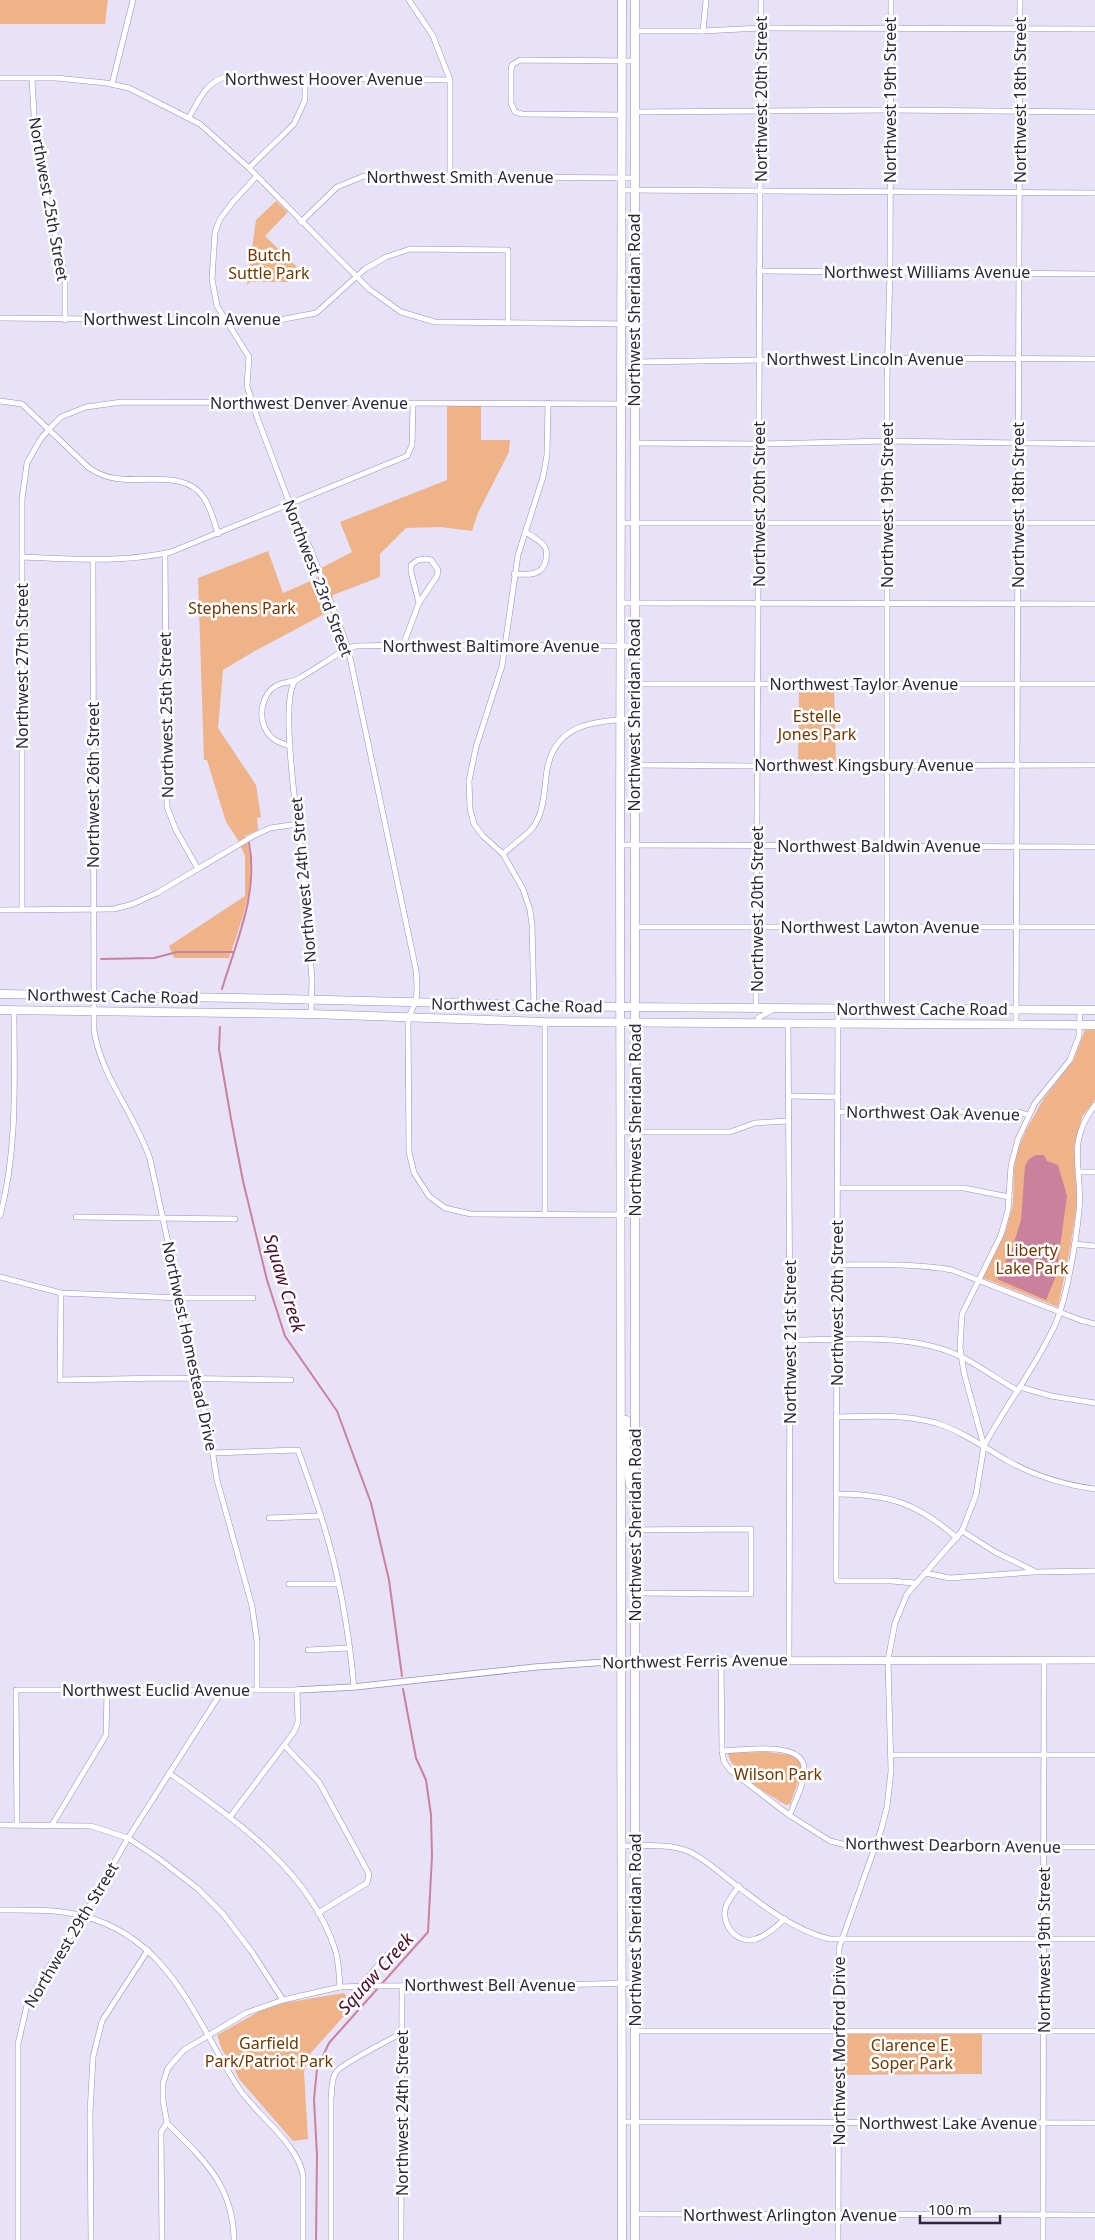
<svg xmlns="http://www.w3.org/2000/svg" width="1095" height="2240" font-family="'Noto Sans',sans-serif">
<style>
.green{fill:#eeb389}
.water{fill:#ca829c}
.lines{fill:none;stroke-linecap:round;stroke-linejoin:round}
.stream{stroke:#ca829c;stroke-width:2}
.minor-casing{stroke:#9b8ec0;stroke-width:6}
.tertiary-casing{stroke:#9b8ec0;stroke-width:7}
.secondary-casing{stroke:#9b8ec0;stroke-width:8}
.primary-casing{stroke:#9b8ec0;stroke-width:9}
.minor{stroke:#fff;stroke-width:5}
.tertiary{stroke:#fff;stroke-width:5.5}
.secondary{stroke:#fff;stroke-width:7}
.primary{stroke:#fff;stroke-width:8}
.labels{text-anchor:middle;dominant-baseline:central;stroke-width:5;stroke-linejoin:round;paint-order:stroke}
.street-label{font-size:16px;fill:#2c263a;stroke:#fff}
.park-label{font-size:16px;fill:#703700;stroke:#fff}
.water-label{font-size:18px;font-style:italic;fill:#4c0a2a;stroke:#fff}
</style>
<rect width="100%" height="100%" fill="#e7e2f7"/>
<!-- green -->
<g class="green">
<polygon points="0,0 108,0 105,24 0,24"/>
<polygon points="276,201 288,212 265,236 297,267 288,282 250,282 247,285 256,220"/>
<path d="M447,405H481V440H510L509,452L478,513L472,531L441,527L406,528L380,554V577L333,595L330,611L253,652L223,670L218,728L256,785L261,817L257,818L258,830L245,836C260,877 242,919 229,958H174L169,946L245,896V856L238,840L226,822L207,760H204L198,578L268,551L283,593L324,575L321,568L352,552L340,522L447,480Z"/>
<polygon points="834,688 836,762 798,762 799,689"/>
<polygon points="1085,1030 1095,1030 1095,1100 1082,1117 1074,1147 1077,1204 1070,1249 1058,1307 983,1278 1005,1233 1013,1204 1014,1167 1018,1149 1026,1130 1044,1098 1073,1061"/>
<path d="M768,1752L790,1755L800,1761L802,1771L790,1804L786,1805C769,1794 731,1775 728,1753Z"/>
<polygon points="344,1993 352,2007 309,2055 304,2072 308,2139 293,2141 239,2079 232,2063 222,2050 217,2035 260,2011 284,2003"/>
<polygon points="843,2034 982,2034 982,2074 843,2075"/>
</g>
<!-- water -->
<polygon class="water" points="1036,1155 1044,1155 1047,1161 1058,1165 1067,1196 1056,1276 1046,1300 997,1279 1012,1249 1021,1220 1025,1166 1029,1159"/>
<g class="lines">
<!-- stream -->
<g class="stream">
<polyline points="101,959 154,958 177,952 233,952"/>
<path d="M222,989C236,942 259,893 249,843"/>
<polyline points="220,1027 219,1049 231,1119 243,1181 267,1280 285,1336 337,1411 371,1503 389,1580 402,1676"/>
<polyline points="316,2240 317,2156 314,2099 317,2069 329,2043 428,1932 432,1856 431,1815 426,1780 416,1758 403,1689"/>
</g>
<!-- minor casing -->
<g class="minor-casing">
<g id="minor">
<polyline points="409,0 433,36 450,80 450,175"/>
<polyline points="635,31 703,31 761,28 1095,29"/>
<polyline points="703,31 706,0"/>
<polyline points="0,78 56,78 106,83 129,88 200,124 249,168 369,289 401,312 435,322 635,324"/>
<polyline points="32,79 36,149 65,277 65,320"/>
<polyline points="112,84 133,0"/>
<polyline points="635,112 890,110 1095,112"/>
<polyline points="622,115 522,114 515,112 511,103 511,70 512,65 520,60 635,61"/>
<path d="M189,117C199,101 205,83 225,77L450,80"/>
<polyline points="249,168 294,124 305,100 305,78"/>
<path d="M256,177L232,203L220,219L215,232L212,279L217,306L249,357L247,386L257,417L297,523L311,550L348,648L416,970C418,991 418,1000 408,1018L409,1152L414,1173L429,1196L445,1208L471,1214L635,1215"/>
<polyline points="622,190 1095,193"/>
<polyline points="301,222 337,187 364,176 635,178"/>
<polyline points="759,271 1095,274"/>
<polyline points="0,318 274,321 316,313 365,269 386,257 410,249 508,250 508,323"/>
<polyline points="634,362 889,358 1095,359"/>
<path d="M0,401L22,404L89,468C97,473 104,477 114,478C141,484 186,469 204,498C211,508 214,522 218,534"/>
<polyline points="634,443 758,444 887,441 1095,444"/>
<polyline points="622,523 1095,523"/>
<polyline points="165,553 167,807 176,830 198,869"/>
<path d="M22,557C72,559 122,563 171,552L407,456L412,445L413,404"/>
<path d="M93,559L94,1030C101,1077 135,1114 150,1159L210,1437L217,1480L252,1606L257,1641V1690"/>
<polygon points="425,559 431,560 438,570 437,576 419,603 411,572 411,565 418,560"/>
<path d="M514,574C528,575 544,576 546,559C547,554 547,551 545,547C540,540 532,536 525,532"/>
<polyline points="621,603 1095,604"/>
<polyline points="403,645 419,603"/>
<path d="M295,681C279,702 299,830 302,862C306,901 309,941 312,980L311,1014"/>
<polyline points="634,684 1095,684"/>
<path d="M290,746C276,742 268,738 263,723C259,709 265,689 280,684C286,682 293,682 298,679C315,669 331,658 348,648L356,646L403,645L634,646"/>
<polyline points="634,765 758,766 1095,765"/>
<polyline points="620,845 1095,847"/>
<path d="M503,854C512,845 527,836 534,826C545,809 544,788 547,770C555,723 595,721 634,719"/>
<polyline points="0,910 114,909 133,904 157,893 255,835 270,828 298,824"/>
<polyline points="22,910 22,499 27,463 40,440 49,429 61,417 86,407 122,402 634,404"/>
<polyline points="635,927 1095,927"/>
<polyline points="534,1006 532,925 530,910 523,889 503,854 483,836 474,824 470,809 469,781 476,747 502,666 518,555 543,477 547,455 548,403"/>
<polyline points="756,1008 761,0"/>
<polyline points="838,1009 836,1579 837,1581 891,1581 915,1583"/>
<polyline points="887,1009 887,379 890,272 891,0"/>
<polyline points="757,1024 758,1018 774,1009"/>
<polyline points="788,1025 790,1340 789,1660"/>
<polyline points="1016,1026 1020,0"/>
<polyline points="789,1096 838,1097"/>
<polyline points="838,1112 1019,1112 1028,1115"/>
<polyline points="621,1132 730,1132 755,1123 788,1121"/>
<polyline points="1078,1172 1095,1172"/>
<polyline points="838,1188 964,1188 1009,1197"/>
<polyline points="545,1215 545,1022"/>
<path d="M0,1216C18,1149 14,1079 14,1010"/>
<polyline points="76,1217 235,1219"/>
<polyline points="1074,1244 1095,1246"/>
<path d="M837,1265C876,1265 914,1263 952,1270L1080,1320L1095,1324"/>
<polyline points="0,1277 61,1293 180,1298 253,1298"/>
<polyline points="61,1293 60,1380 165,1378 291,1380"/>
<path d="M790,1340C844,1340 912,1332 962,1357C981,1367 999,1380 1018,1391"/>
<polyline points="1020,1387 1051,1396 1095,1403"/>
<path d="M837,1417C870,1416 904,1414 936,1423C962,1431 985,1448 1008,1461C1035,1476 1064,1485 1095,1489"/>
<path d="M984,1446C1006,1405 1035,1368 1055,1325C1067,1298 1076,1241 1079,1211C1083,1168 1065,1144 1095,1105"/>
<path d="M213,1453L298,1450C307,1475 316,1500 324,1526C340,1578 349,1633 354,1687"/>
<path d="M837,1494C889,1494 917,1503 957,1538"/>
<polyline points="269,1518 321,1516"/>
<polyline points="620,1530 751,1529 751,1594 635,1593"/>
<polyline points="962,1531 995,1552 1036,1572 1095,1571"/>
<polyline points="925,1573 950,1578 1034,1572"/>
<polyline points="289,1584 338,1584"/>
<polyline points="308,1650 350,1648"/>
<polyline points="721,1660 722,1751 724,1762 730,1770 789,1815 830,1841 854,1847 1095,1847"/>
<polyline points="285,1746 319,1782 369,1874 367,1883 318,1913"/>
<path d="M722,1751C742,1750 804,1740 804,1769C805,1782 796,1798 792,1810L789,1815"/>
<polyline points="891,1755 1095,1755"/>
<path d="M169,1773C234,1819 309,1870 335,1949C339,1961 339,1975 340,1987"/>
<polyline points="0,1825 91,1826 128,1838 158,1858 197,1888 223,1914 252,1952 283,2000"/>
<polyline points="17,1825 16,1690 297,1690 298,1722 294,1732 230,1817"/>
<polyline points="52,1825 106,1735 107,1691"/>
<path d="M622,1846C643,1846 670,1843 690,1852C704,1859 716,1869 728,1879C758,1902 791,1929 829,1939H1095"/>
<path d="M739,1886C735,1892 729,1899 726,1906C720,1924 737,1945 756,1939C767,1936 776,1926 785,1919"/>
<path d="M0,1910C28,1910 56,1909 83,1916C170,1938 195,2020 238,2087C256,2115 297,2142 303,2175V2240"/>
<polyline points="368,1986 369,1976 387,1955"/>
<polyline points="634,2031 1095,2031"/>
<polyline points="622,2122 1095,2123"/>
<path d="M167,2123C204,2160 233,2185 234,2240"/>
<polyline points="635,2214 1095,2215"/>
<polyline points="18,2240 18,2044 27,2005 46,1971 84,1916 128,1838 222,1691"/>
<polyline points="91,2240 90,2113 93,2057 102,2021 148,1950"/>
<polyline points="162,2240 161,2132 167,2123 163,2101 163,2083 168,2068 184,2050 246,2013 283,2000 340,1987 368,1986 551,1985 635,1983"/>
<path d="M331,2240V2099C332,2091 331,2079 336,2072C343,2063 389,2040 402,2033"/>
<polyline points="401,2240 402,1986"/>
<polyline points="838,2240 839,1948 881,1830 887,1807 891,1771 888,1660 895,1623 907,1594 962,1531 976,1495 984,1446 964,1373 960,1348 962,1314 1001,1235 1008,1210 1011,1166 1018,1139 1035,1103 1070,1060 1079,1036 1080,1010"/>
<polyline points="1043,2240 1044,1660"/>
</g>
</g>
<!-- tertiary casing -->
<g class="tertiary-casing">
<polyline id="tertiary" points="297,1690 354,1687 536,1667 620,1661"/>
</g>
<!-- secondary casing -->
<g class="secondary-casing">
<polyline id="secondary" points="620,1661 1095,1660"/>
</g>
<!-- primary casing -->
<g class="primary-casing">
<g id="primary">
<polyline points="635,0 635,2240"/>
<polyline points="0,994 239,998 620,1007 1095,1010"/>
<polyline points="0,1010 311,1014 545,1022 1095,1025"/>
<polyline points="626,1420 626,1460 635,1463"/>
<polyline points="622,1463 628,1467 630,1485"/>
<polyline points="622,2240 620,845 622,0"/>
</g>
</g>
<!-- minor -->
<use href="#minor" class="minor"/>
<!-- tertiary -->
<use href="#tertiary" class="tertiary"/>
<!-- secondary -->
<use href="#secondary" class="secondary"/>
<!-- primary -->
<use href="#primary" class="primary"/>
</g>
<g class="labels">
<!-- street labels -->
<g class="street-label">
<text x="324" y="79">Northwest Hoover Avenue</text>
<text transform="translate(761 99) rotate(-90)">Northwest 20th Street</text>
<text transform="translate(890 100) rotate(-90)">Northwest 19th Street</text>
<text transform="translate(1020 100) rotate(-90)">Northwest 18th Street</text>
<text x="460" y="177">Northwest Smith Avenue</text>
<text transform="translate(49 199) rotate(80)">Northwest 25th Street</text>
<text x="927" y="272">Northwest Williams Avenue</text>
<text transform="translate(634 310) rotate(-90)">Northwest Sheridan Road</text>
<text x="182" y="319">Northwest Lincoln Avenue</text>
<text x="865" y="359">Northwest Lincoln Avenue</text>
<text x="309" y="403">Northwest Denver Avenue</text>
<text transform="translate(759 504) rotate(-90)">Northwest 20th Street</text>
<text transform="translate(887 505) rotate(-90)">Northwest 19th Street</text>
<text transform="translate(1018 505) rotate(-90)">Northwest 18th Street</text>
<text transform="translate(318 578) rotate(69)">Northwest 23rd Street</text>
<text x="491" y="646">Northwest Baltimore Avenue</text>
<text transform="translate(22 666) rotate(-90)">Northwest 27th Street</text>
<text x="864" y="684">Northwest Taylor Avenue</text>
<text transform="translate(166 715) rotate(-91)">Northwest 25th Street</text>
<text transform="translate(634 715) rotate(-90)">Northwest Sheridan Road</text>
<text x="864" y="765">Northwest Kingsbury Avenue</text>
<text transform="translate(93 785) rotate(-90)">Northwest 26th Street</text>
<text x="879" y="846">Northwest Baldwin Avenue</text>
<text transform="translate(303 880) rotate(-95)">Northwest 24th Street</text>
<text transform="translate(757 909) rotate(-90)">Northwest 20th Street</text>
<text x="880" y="927">Northwest Lawton Avenue</text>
<text transform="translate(113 996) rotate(1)">Northwest Cache Road</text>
<text transform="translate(517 1005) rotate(1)">Northwest Cache Road</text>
<text x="922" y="1009">Northwest Cache Road</text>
<text transform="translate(933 1113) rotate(1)">Northwest Oak Avenue</text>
<text transform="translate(635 1120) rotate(-90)">Northwest Sheridan Road</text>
<text transform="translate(837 1303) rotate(-90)">Northwest 20th Street</text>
<text transform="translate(790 1342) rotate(-90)">Northwest 21st Street</text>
<text transform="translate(190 1346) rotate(78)">Northwest Homestead Drive</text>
<text transform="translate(635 1525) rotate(-90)">Northwest Sheridan Road</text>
<text transform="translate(695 1661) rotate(-1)">Northwest Ferris Avenue</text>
<text x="156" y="1690">Northwest Euclid Avenue</text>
<text transform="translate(953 1845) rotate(1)">Northwest Dearborn Avenue</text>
<text transform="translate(635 1930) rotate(-90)">Northwest Sheridan Road</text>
<text transform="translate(71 1935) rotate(-59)">Northwest 29th Street</text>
<text transform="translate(1044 1950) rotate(-90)">Northwest 19th Street</text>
<text x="490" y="1985">Northwest Bell Avenue</text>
<text transform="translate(839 2051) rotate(-90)">Northwest Morford Drive</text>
<text transform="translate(402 2113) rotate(-90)">Northwest 24th Street</text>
<text x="948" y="2123">Northwest Lake Avenue</text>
<text x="790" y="2215">Northwest Arlington Avenue</text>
</g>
<!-- park labels -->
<g class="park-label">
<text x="269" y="255">Butch<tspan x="269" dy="18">Suttle Park</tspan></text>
<text x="242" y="608">Stephens Park</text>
<text x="817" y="716">Estelle<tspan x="817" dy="18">Jones Park</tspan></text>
<text x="1032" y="1250">Liberty<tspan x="1032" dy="18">Lake Park</tspan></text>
<text x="778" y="1774">Wilson Park</text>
<text x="269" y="2043">Garfield<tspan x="269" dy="18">Park/Patriot Park</tspan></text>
<text x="912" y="2045">Clarence E.<tspan x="912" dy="18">Soper Park</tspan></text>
</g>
<!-- water labels -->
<g class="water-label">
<text transform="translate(285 1283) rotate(73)">Squaw Creek</text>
<text transform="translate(375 1973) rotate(-48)">Squaw Creek</text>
</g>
</g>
<!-- scale -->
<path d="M920 2215v8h80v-8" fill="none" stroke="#2c263a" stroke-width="2.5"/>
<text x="928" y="2215" font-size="15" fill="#2c263a" stroke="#ffffff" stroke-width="4" paint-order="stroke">100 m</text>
</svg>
